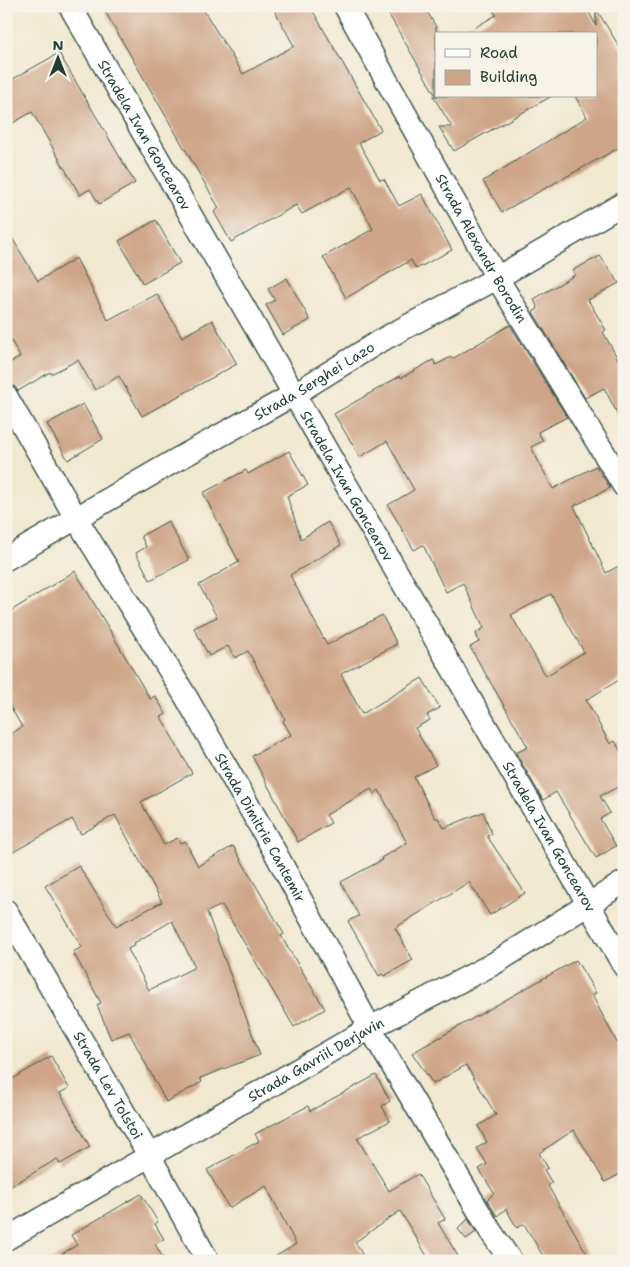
<svg xmlns="http://www.w3.org/2000/svg" width="630" height="1267" font-family="'Shantell Sans',sans-serif">
<style>
.building{fill:#cea588;fill-rule:evenodd}
.lines{fill:none;stroke-linecap:round;stroke-linejoin:round}
.street-casing{stroke:#3e574b;stroke-width:25}
.street{stroke:#fff;stroke-width:22}
.labels{text-anchor:middle;dominant-baseline:central;stroke-width:4.5;stroke-linejoin:round;paint-order:stroke}
.street-label{font-size:14px;fill:#1f3d34;stroke:#f7f3e8}
</style>
<rect width="100%" height="100%" fill="#f7f3e8"/>
<filter id="ink" filterUnits="userSpaceOnUse"><feTurbulence type="fractalNoise" baseFrequency=".02" numOctaves="2"/><feDisplacementMap in="SourceGraphic" scale="10" xChannelSelector="R" yChannelSelector="G"/><feConvolveMatrix kernelMatrix="1 2 1 2 8 2 1 2 1" color-interpolation-filters="sRGB"/></filter>
<filter id="wash" filterUnits="userSpaceOnUse"><feTurbulence type="fractalNoise" baseFrequency=".0096" numOctaves="4" result="noise"/><feDisplacementMap in="SourceGraphic" scale="20" xChannelSelector="R" yChannelSelector="G"/><feGaussianBlur stdDeviation="1.12" result="paint"/><feColorMatrix in="noise" values="0 0 0 0 0 0 0 0 0 0 0 0 0 0 0 0 0 1.4 0 .05"/><feComposite in="paint" operator="in"/></filter>
<g filter="url(#wash)">
<rect width="100%" height="100%" fill="#f1e8d0"/>
<g id="blocks">
<!-- building -->
<g class="building">
<polygon points="102,6 201,6 243,74 294,46 272,6 310,6 381,130 359,143 380,180 384,179 399,206 422,194 452,250 416,269 411,260 346,298 323,257 373,229 351,187 302,214 296,205 231,242 214,212 219,208"/>
<polygon points="384,6 424,6 436,27 436,96"/>
<polygon points="491,6 586,6 596,26 596,9 624,54 624,145 502,212 483,181 587,117 575,96 596,96 596,34 464,34 496,15"/>
<polygon points="59,53 135,183 99,204 90,189 80,195 32,112 6,127 6,83"/>
<polygon points="433,96 552,96 454,151 439,127 452,127"/>
<polygon points="156,220 180,263 143,284 119,241"/>
<polygon points="6,228 38,281 76,258 108,320 157,294 182,337 212,320 237,364 142,416 119,376 95,390 78,360 51,374 50,372 18,391 13,385 6,383 6,365 20,357 6,331"/>
<polygon points="600,256 619,283 588,300 606,330 603,332 624,370 624,426 604,388 585,398 533,312 538,309 534,299 575,275 573,270"/>
<polygon points="287,278 310,320 283,335 266,305 275,300 268,289"/>
<path d="M510,325L567,417L538,432L543,441L531,447L553,489L596,466L610,488L574,506L606,573L624,563V677L586,700L610,744L615,741L624,758V784L600,796L610,813L600,819L616,846L596,858L556,792L543,800L516,753L528,747L470,647L479,642L476,633L484,628L463,583L446,592L423,545L414,550L388,505L414,490L387,441L360,457L334,414L400,376L401,378L433,360L436,365L451,357L452,359ZM551,594L584,652L546,676L511,615Z"/>
<polygon points="83,404 103,439 68,460 47,424"/>
<polygon points="289,451 308,485 287,496 301,539 328,522 341,545 290,575 327,645 382,615 397,644 341,674 362,714 422,678 440,708 427,715 430,720 415,728 436,765 414,777 435,818 438,818 444,828 483,812 492,834 487,836 525,893 490,915 469,882 395,928 413,960 384,976 382,974 379,976 348,921 359,916 341,882 382,860 381,858 407,843 379,790 374,794 371,789 326,815 331,823 298,842 252,756 291,735 283,721 285,719 248,651 235,658 228,646 209,656 194,628 217,617 199,585 239,562 203,493 246,470 248,474"/>
<polygon points="168,521 189,560 150,580 136,553 146,547 141,536"/>
<path d="M75,571L150,699L155,696L166,714L161,717L192,773L141,802L164,845L177,838L180,843L185,841L198,866L233,846L284,934L281,936L325,1009L294,1027L222,905L207,912L260,1055L200,1078L202,1082L166,1102L129,1032L111,1039L97,1005L101,1003L73,952L82,947L45,886L79,866L116,926L162,902L115,815L81,834L72,819L6,856V737L22,727L6,699V614ZM172,921L195,967L149,990L128,949L135,945L134,943Z"/>
<polygon points="576,960 596,993 592,995 624,1056 624,1172 605,1182 574,1130 539,1153 548,1168 544,1170 552,1183 548,1186 591,1261 546,1261 524,1224 517,1228 506,1209 497,1216 487,1200 494,1193 479,1169 487,1164 477,1148 487,1142 478,1126 496,1115 466,1065 433,1084 412,1053"/>
<polygon points="51,1056 69,1088 60,1093 90,1147 60,1164 57,1159 6,1189 6,1083"/>
<polygon points="376,1075 390,1101 382,1106 390,1121 357,1138 389,1191 418,1174 445,1219 438,1223 461,1261 430,1261 400,1211 355,1242 366,1261 268,1261 296,1244 266,1186 229,1208 207,1170 259,1141 255,1134 308,1106 310,1111"/>
<polygon points="141,1194 158,1222 155,1224 164,1239 155,1244 165,1261 50,1261 77,1245 71,1235"/>
<polygon points="468,1219 476,1232 466,1239 458,1229"/>
</g>
</g>
</g>
<g filter="url(#ink)">
<use href="#blocks" fill-opacity="0" stroke="#3e574b" stroke-width="1"/>
<g class="lines">
<!-- street casing -->
<g class="street-casing">
<g id="street">
<path id="s1" d="M70,6L624,966"/>
<path id="s2" d="M345,6L497,278L624,486"/>
<path id="s3" d="M6,396L76,518L186,697L275,852L370,1028L491,1232L511,1261"/>
<path id="s4" d="M6,559L176,460L293,395L380,341L497,278L624,203"/>
<path id="s5" d="M6,911L149,1155L208,1261"/>
<path id="s6" d="M6,1239L370,1028L495,963L624,882"/>
</g>
</g>
<!-- street -->
<use href="#street" class="street"/>
</g>
</g>
<g class="labels">
<!-- street labels -->
<g class="street-label">
<text stroke="none"><textPath href="#s1" startOffset="149">Stradela Ivan Goncearov</textPath></text>
<text stroke="none"><textPath href="#s2" startOffset="278">Strada Alexandr Borodin</textPath></text>
<text stroke="none"><textPath href="#s4" startOffset="356">Strada Serghei Lazo</textPath></text>
<text stroke="none"><textPath href="#s1" startOffset="554">Stradela Ivan Goncearov</textPath></text>
<text stroke="none"><textPath href="#s3" startOffset="501">Strada Dimitrie Cantemir</textPath></text>
<text stroke="none"><textPath href="#s1" startOffset="959">Stradela Ivan Goncearov</textPath></text>
<text stroke="none"><textPath href="#s6" startOffset="358">Strada Gavriil Derjavin</textPath></text>
<text stroke="none"><textPath href="#s5" startOffset="202">Strada Lev Tolstoi</textPath></text>
</g>
</g>
<!-- margin -->
<rect width="630" height="1267" fill="none" stroke="#f7f3e8" stroke-width="25"/>
<!-- legend -->
<rect x="435" y="32" width="162" height="65" fill="#f7f3e8" stroke="#a1aaa0"/>
<rect x="445" y="49" width="25" height="8" fill="#ffffff" stroke="#a1aaa0"/>
<text x="480" y="58" font-size="15" fill="#1f3d34">Road</text>
<rect x="445" y="70" width="25" height="15" fill="#cea588" stroke="#a1aaa0"/>
<text x="480" y="82" font-size="15" fill="#1f3d34">Building</text>
<!-- north arrow -->
<g transform="translate(58 58)" stroke="#f7f3e8" stroke-width="4" paint-order="stroke">
<path d="M0-4L9 19L0 12L-9 19Z" fill="#1f3d34"/>
<text y="-8" font-size="14" font-weight="bold" text-anchor="middle" fill="#1f3d34">N</text>
</g>
</svg>
